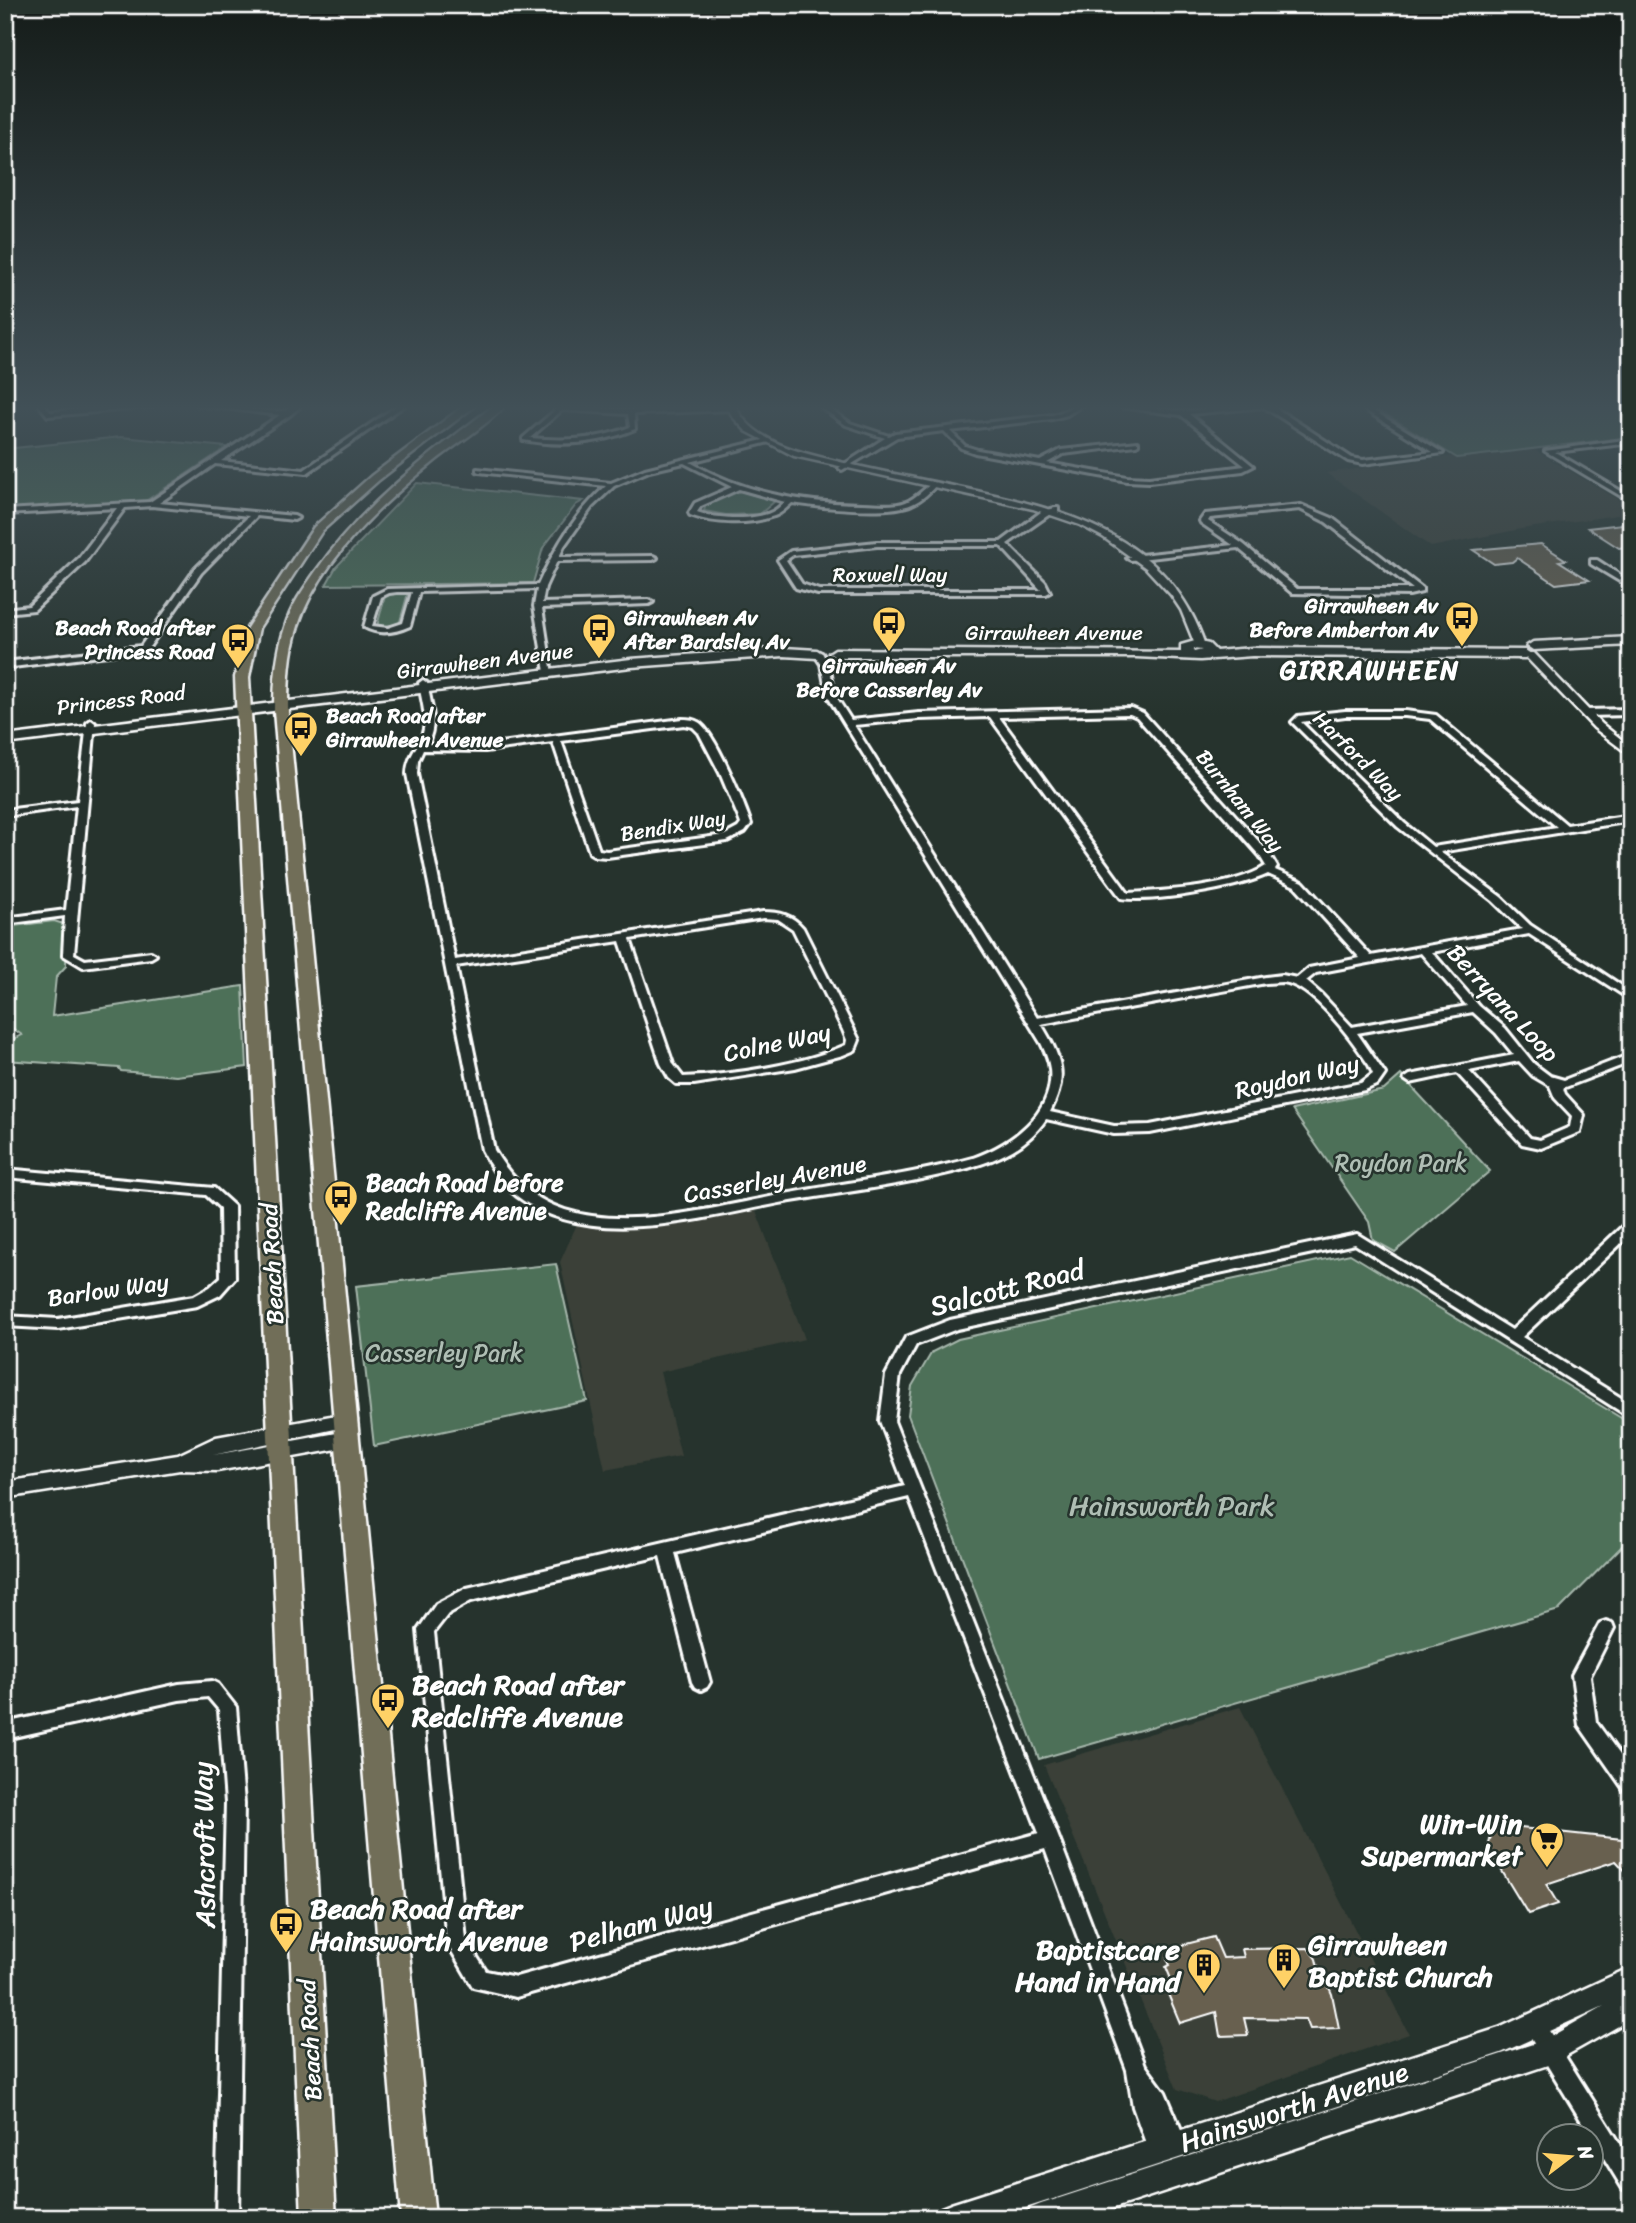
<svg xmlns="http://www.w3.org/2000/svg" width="1636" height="2223" font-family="Sriracha,sans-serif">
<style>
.built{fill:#3a4038}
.green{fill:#4e6f59;stroke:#a6b7ac;stroke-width:2}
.building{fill:#686050;stroke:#fff;stroke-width:2}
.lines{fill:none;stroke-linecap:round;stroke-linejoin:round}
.minor-casing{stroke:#fff;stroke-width:6}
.tertiary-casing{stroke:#fff;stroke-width:5}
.secondary-casing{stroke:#fff;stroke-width:5}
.primary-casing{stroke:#fff;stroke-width:5}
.minor{fill:#26332d;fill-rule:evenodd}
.tertiary{fill:#26332d;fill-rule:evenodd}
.secondary{fill:#26332d;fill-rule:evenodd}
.primary{fill:#716e59;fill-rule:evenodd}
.labels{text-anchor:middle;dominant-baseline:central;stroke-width:5;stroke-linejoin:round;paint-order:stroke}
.far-street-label{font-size:21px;fill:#fff;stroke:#26332d}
.far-poi-label{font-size:21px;font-weight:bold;fill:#fff;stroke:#26332d;text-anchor:end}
.street-label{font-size:24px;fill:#fff;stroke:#26332d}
.park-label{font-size:24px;fill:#afbeb4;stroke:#26332d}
.poi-label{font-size:24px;font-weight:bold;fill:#fff;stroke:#26332d;text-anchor:start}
.far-district-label{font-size:26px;font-weight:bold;letter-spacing:2px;fill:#fff;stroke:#26332d}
.near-street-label{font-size:28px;fill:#fff;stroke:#26332d}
.near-park-label{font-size:28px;fill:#afbeb4;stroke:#26332d}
.near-poi-label{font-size:28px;font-weight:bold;fill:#fff;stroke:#26332d;text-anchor:start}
</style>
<rect width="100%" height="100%" fill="#26332d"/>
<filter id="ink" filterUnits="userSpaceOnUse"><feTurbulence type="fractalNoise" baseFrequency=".0143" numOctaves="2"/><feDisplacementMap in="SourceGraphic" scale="14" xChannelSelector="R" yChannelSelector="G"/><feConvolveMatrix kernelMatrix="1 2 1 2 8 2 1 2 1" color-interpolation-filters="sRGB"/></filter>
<g filter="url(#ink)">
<!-- built -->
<g class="built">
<polygon points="1533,449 1631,507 1631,513 1521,529 1431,547 1326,473 1453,456 1457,458"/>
<polygon points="755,1208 805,1339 660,1372 681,1456 605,1470 560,1262 577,1224 639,1228"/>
<polygon points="1240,1707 1409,2034 1215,2102 1177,2089 1044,1765"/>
</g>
<!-- green -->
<g class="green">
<polygon points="1371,405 1631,405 1631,437 1457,458"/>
<polygon points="121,437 227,447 144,502 5,510 5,449"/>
<polygon points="417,483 583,501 576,505 543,548 533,583 326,585 336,567"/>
<polygon points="737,490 775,501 760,514 726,515 704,511 706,503"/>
<polygon points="396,593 408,593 399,625 377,626 385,596"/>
<polygon points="54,921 67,925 66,966 56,977 52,1016 243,986 247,1067 176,1076 121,1071 119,1068 5,1060 5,1043 22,1035 5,1023 5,927"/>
<polygon points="1401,1075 1490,1171 1395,1252 1373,1240 1369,1222 1292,1110 1384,1090"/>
<polygon points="1350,1254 1631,1424 1631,1537 1559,1610 1039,1759 908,1415 912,1386 932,1352 958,1339"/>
<polygon points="556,1264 587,1401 374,1446 356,1286"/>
</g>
<!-- building -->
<g class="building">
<polygon points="1631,523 1631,546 1619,548 1588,528"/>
<polygon points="1541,544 1566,560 1559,561 1589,580 1556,584 1517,558 1512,562 1494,564 1473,550"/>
<polygon points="1511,1827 1631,1840 1631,1877 1616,1861 1546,1884 1558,1904 1528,1914 1488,1848 1492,1832"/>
<polygon points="1214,1937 1223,1958 1244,1957 1242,1949 1308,1948 1316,1959 1322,1985 1328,1985 1332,1994 1339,2028 1310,2029 1306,2019 1244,2018 1248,2035 1220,2036 1216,2012 1180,2023 1163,1982 1171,1979 1166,1967 1170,1965 1167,1959 1170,1948"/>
</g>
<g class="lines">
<!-- minor casing -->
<g class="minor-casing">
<g id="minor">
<polygon points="39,405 45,405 50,412 136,405 156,405 153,407 48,416"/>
<path d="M198,405C226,403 254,413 282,411C289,411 293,405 302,405L290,415L221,461L304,470L398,405H405L307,473L215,464L159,503L294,516L298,518L294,520L257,516L201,573L147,650L5,668V662L141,646L195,569L249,516L152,506L125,508L85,562L34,610L5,613V609L29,606L79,558L117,508L5,514V510L150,502L280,415Z"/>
<path d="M818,405H825L850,423L889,436L895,433L1052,415C1063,413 1072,405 1083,405L1067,415L1052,419L950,431L965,446L978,450L1040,461L1061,450L1138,442V444L1136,445L1063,454L1047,463L1127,477L1149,478L1245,466L1181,415L1121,407L1118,405L1183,411L1271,405L1352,458L1363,460L1433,452L1357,405H1364L1443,453L1363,464L1348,461L1264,407L1189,414L1253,466L1243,471L1149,482L1127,481L975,453L961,448L944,431L897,437L842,470L839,468L840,467L885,438L846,425Z"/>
<path d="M560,406L631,410L731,406L734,408L731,410L634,414L635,429C599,444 561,447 523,440V438ZM562,410L628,414L630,427C597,440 565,441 530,438Z"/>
<path d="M767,439L770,441L769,442L690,462C744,493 801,503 862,504C876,504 893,507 906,502C916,498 924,489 932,483L937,484C930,492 922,500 912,504C889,515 818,507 792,503C786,508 781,514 774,516C750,525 714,524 690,515L689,513L695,503L732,487L684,463L649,471L614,486L592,507L564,546L559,557L653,556L657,558L653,560L557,561L545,587L542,603L649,600L653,602L649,604L542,608L552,674L545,672L534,606L537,589L419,592L410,626C395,633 378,635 364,627L373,596L387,589L538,585C556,546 574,515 606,486L479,472L477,471V469L611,483L645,469ZM739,489L785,502C781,505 777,510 772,512C754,521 715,519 697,512L701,506ZM397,592H412L403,623L388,628L372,626L381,597L389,593Z"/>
<polygon points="1631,439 1631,443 1555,452 1631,497 1631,502 1545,451"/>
<path d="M1301,505L1332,518L1422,588V592L1409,595L1292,593L1238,548L1131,560L1127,558L1131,556L1233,545L1201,523L1200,521L1205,514ZM1300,509L1326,522L1413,589H1297L1243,544L1208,521L1210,518Z"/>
<path d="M1055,508H1058V512L1047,516L1007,544L1045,582L1050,592L1046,594H818L796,588L778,560L791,551L877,542H1001L1041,512ZM877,546H1001L1041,590H819L802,584L786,560L793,555Z"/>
<polygon points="1591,560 1597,560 1631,582 1631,588 1591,564"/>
<path d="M819,652L822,653L829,664L835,695L851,720L919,713L1131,708L1143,713L1268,852L1277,867L1275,870L1303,882L1371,956L1522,929L1493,901L1398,827L1292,722L1298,716L1345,711H1405L1436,715L1567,825L1631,815V821L1440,852L1501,897L1530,925L1631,992V1000L1529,934L1432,952L1479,1006L1505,1028L1534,1064L1550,1076L1564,1080L1631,1054V1062L1563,1088L1565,1094L1584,1115L1580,1132L1541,1148L1522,1144L1457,1073L1410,1083L1404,1079L1410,1075L1514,1055L1496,1033L1473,1012L1357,1033L1385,1074L1378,1084L1365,1090L1150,1133L1114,1134L1046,1119C1027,1147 999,1159 968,1168C909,1184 845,1192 785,1202C702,1217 591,1252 517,1196C501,1184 491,1167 482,1150L407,774C407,757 418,748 423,733C428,717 421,699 419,683L423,680L427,683C431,705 438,724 427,744L485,745L682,719C687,719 693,719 698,722C715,731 744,804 751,824L745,832L727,841L607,857L595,856L590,853L553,742L485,751L423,750L418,761L417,774L455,960L763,912C780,912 792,915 803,928L859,1040L855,1050L843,1055L795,1068L694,1084H676L669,1078L661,1064L620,941L456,966L494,1150C511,1179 532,1199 565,1210C635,1232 726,1204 796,1192C855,1181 916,1174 973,1158C1010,1145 1055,1114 1050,1069C1049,1060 1045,1051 1041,1043L827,695L821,664L815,655ZM1130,714L1137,717L1260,856L1266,866C1235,887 1166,891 1128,893L999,717ZM1345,716H1405L1430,719L1557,827L1433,847L1404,823L1301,722ZM990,717L1121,898C1153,903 1239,888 1268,874L1295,886L1360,958L1309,968L1297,978L1282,975L1266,977L1037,1018L854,725L919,719ZM684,725L693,727L699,733L720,773L738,816L741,824L738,828L725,835L607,851L599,850L561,741ZM763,918L778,919L793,929L843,1030L847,1040L846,1045C802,1065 731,1075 683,1077L673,1064L630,939ZM1421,953L1467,1006L1352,1027L1322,995L1306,981L1316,973ZM1282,982C1312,984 1353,1041 1369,1065L1373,1074L1361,1083L1150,1125L1114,1126L1050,1112C1069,1076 1061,1057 1041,1024L1266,983ZM1519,1061L1533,1076L1550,1086L1555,1098L1572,1116L1570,1127L1540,1140L1530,1138L1469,1071Z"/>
<polygon points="1631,709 1631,715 1586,716 1582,713 1586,710"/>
<polygon points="91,720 95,723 74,954 85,960 151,952 156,955 151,958 83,967 63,955 65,916 5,924 5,918 66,910 77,806 5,816 5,810 78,801 87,723"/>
<polygon points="5,1169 214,1188 234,1206 235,1278 220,1295 197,1306 58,1329 5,1326 5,1316 58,1319 194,1296 210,1287 221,1277 220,1208 206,1195 5,1177"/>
<path d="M1631,1221V1234L1522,1337L1631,1404V1418L1355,1244L957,1329L916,1345L900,1375L894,1421L1059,1839L1145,2065L1165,2092L1188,2146L1184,2153L1177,2157L1169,2153L1166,2160L1159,2164L1152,2160L1133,2107L1127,2070L1045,1849L516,1997L473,1987L447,1943L418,1630L436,1604L467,1588L905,1486L880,1421L886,1375L906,1337L950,1320L1357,1234L1512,1330L1626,1223ZM909,1497L1039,1833L516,1977L486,1971L466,1940L434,1632L448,1614L471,1601L660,1556L692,1682L695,1687L701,1690L707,1687L710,1682L675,1553Z"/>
<polygon points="1606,1621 1612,1623 1614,1628 1590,1676 1596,1722 1631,1770 1631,1793 1625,1791 1579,1725 1572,1675 1600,1623"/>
<polygon points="212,1681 218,1684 236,1707 244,1803 238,2218 216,2218 226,1803 219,1710 208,1697 179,1700 5,1739 5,1723 179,1684"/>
<polygon points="1534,2015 1541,2018 1631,2161 1631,2192 1623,2189 1527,2032 1524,2025 1527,2018"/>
</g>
</g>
<!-- tertiary casing -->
<g class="tertiary-casing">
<g id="tertiary">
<path d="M727,405H735C750,439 794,451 828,459C871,470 915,478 958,487C1062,509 1167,533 1205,645L1196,647L1181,610L1171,595L1146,568L1103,537L1080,525L1033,509L794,456L746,431L732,416Z"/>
<polygon points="1526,653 1534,653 1602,724 1631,747 1631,756 1594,728 1526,657"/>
<polygon points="347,1413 354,1415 357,1420 354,1425 213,1455 348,1431 355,1434 358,1439 355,1444 348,1447 217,1471 180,1470 5,1498 5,1482 178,1455 216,1437"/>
<polygon points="1631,1967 1631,2019 1551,2064 1084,2218 1027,2218 1031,2208 1041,2204 1545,2040 1604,2006 1501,2053 995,2218 937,2218 941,2208 951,2204 1499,2028"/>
</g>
</g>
<!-- secondary casing -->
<g class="secondary-casing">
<g id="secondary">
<polygon points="1631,637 1631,645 1533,650 1527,646 1533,642"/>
<path d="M1195,641L1209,644L1216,651L1252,648L1525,650L1531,654L1525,658L1252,656L1200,660L1136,657H835L829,653L835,649L1181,652V645ZM1192,649L1202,650L1194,652Z"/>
<polygon points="784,648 817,650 823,654 817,658 784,656 631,667 5,744 5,736 631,659"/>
</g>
</g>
<!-- primary casing -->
<g class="primary-casing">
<g id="primary">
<polygon points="465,405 476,405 379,480 322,531 259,628 249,677 336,2218 302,2218 235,677 247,628 314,527 371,476"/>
<path d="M495,405H506C484,428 454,445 430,465C380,505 318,564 298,626C289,653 288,682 288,711L435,2218H401L274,711C274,682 276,654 285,627C291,606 304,588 316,571C364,503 430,454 495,405Z"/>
</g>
</g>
<!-- minor -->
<use href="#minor" class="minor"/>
<!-- tertiary -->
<use href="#tertiary" class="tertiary"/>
<!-- secondary -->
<use href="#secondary" class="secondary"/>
<!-- primary -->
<use href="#primary" class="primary"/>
</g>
</g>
<!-- sky -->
<linearGradient id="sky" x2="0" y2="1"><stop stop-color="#151c19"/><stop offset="0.57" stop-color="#415057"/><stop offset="1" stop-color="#415057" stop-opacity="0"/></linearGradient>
<rect width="1636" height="716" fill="url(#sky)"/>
<!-- icons -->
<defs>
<g id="bus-pin" transform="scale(1.75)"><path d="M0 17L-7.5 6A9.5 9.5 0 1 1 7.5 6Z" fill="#ffd166" stroke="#26332d"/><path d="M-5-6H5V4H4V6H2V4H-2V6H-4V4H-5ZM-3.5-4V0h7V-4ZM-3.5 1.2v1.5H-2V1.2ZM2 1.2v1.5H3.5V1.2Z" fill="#111"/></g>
<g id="supermarket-pin" transform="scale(1.75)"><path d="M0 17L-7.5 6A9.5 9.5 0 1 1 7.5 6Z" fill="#ffd166" stroke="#26332d"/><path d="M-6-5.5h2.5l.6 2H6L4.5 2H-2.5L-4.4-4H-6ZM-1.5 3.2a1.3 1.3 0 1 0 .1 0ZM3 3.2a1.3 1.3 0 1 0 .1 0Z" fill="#111"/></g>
<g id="building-pin" transform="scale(1.75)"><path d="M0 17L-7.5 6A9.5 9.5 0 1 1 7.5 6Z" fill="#ffd166" stroke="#26332d"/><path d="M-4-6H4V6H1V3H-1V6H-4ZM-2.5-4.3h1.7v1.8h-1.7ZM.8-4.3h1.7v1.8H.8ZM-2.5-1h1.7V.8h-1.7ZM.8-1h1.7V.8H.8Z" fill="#111"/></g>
</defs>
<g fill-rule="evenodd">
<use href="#bus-pin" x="1462" y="618"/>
<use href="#bus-pin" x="889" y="623"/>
<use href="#bus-pin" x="599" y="630"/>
<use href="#bus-pin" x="238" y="640"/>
<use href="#bus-pin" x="301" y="728"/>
<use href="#bus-pin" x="341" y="1197"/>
<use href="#bus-pin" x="388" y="1700"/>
<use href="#supermarket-pin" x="1547" y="1839"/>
<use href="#bus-pin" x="286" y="1924"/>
<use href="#building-pin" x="1284" y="1960"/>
<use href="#building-pin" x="1204" y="1965"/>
</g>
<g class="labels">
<!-- far-street labels -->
<g class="far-street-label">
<text x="890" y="575">Roxwell Way</text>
<text x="1054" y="633">Girrawheen Avenue</text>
<text transform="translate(485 661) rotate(-7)">Girrawheen Avenue</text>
<text transform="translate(121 700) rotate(-7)">Princess Road</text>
<text transform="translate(1358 756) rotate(45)">Harford Way</text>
<text transform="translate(1240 801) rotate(51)">Burnham Way</text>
<text transform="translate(673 826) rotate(-9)">Bendix Way</text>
</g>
<!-- far-poi labels -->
<g class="far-poi-label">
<text x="1438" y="606">Girrawheen Av<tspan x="1438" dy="24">Before Amberton Av</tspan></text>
<text x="624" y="618" text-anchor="start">Girrawheen Av<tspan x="624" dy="24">After Bardsley Av</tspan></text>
<text x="214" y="628">Beach Road after<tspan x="214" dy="24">Princess Road</tspan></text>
<text x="889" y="666" text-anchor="middle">Girrawheen Av<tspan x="889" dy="24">Before Casserley Av</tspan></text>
<text x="326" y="716" text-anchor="start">Beach Road after<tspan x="326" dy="24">Girrawheen Avenue</tspan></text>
</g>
<!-- street labels -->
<g class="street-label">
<text transform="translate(1503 1003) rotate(47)">Berryana Loop</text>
<text transform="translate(777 1043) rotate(-12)">Colne Way</text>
<text transform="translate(1297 1077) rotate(-13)">Roydon Way</text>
<text transform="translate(775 1179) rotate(-10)">Casserley Avenue</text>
<text transform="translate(272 1264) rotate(-93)">Beach Road</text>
<text transform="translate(108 1290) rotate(-8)">Barlow Way</text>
<text transform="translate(310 2040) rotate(-93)">Beach Road</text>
</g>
<!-- park labels -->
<g class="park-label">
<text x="1401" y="1163">Roydon Park</text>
<text x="444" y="1353">Casserley Park</text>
</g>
<!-- poi labels -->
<g class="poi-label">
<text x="366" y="1183">Beach Road before<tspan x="366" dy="28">Redcliffe Avenue</tspan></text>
</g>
<!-- far-district labels -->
<g class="far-district-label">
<text x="1370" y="670">GIRRAWHEEN</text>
</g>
<!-- near-street labels -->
<g class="near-street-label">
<text transform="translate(1007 1288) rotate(-14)">Salcott Road</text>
<text transform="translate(204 1845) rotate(-91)">Ashcroft Way</text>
<text transform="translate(641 1924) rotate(-15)">Pelham Way</text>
<text transform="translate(1294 2107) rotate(-18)">Hainsworth Avenue</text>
</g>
<!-- near-park labels -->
<g class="near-park-label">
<text x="1172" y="1505">Hainsworth Park</text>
</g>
<!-- near-poi labels -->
<g class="near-poi-label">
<text x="412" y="1684">Beach Road after<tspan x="412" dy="32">Redcliffe Avenue</tspan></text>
<text x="1522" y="1823" text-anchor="end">Win-Win<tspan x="1522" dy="32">Supermarket</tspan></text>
<text x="310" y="1908">Beach Road after<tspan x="310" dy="32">Hainsworth Avenue</tspan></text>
<text x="1308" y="1944">Girrawheen<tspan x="1308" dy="32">Baptist Church</tspan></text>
<text x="1180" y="1949" text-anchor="end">Baptistcare<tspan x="1180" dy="32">Hand in Hand</tspan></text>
</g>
</g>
<!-- margin -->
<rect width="1636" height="2223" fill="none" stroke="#26332d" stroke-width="28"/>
<rect x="14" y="14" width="1608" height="2195" fill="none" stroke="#fff" stroke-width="2.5" filter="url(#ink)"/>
<!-- north arrow -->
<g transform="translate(1570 2157) rotate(74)"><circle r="33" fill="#26332d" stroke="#7d8581" stroke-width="2"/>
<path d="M0-5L12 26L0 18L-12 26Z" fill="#ffd166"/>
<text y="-10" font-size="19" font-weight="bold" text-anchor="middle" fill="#ffffff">N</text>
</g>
</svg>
